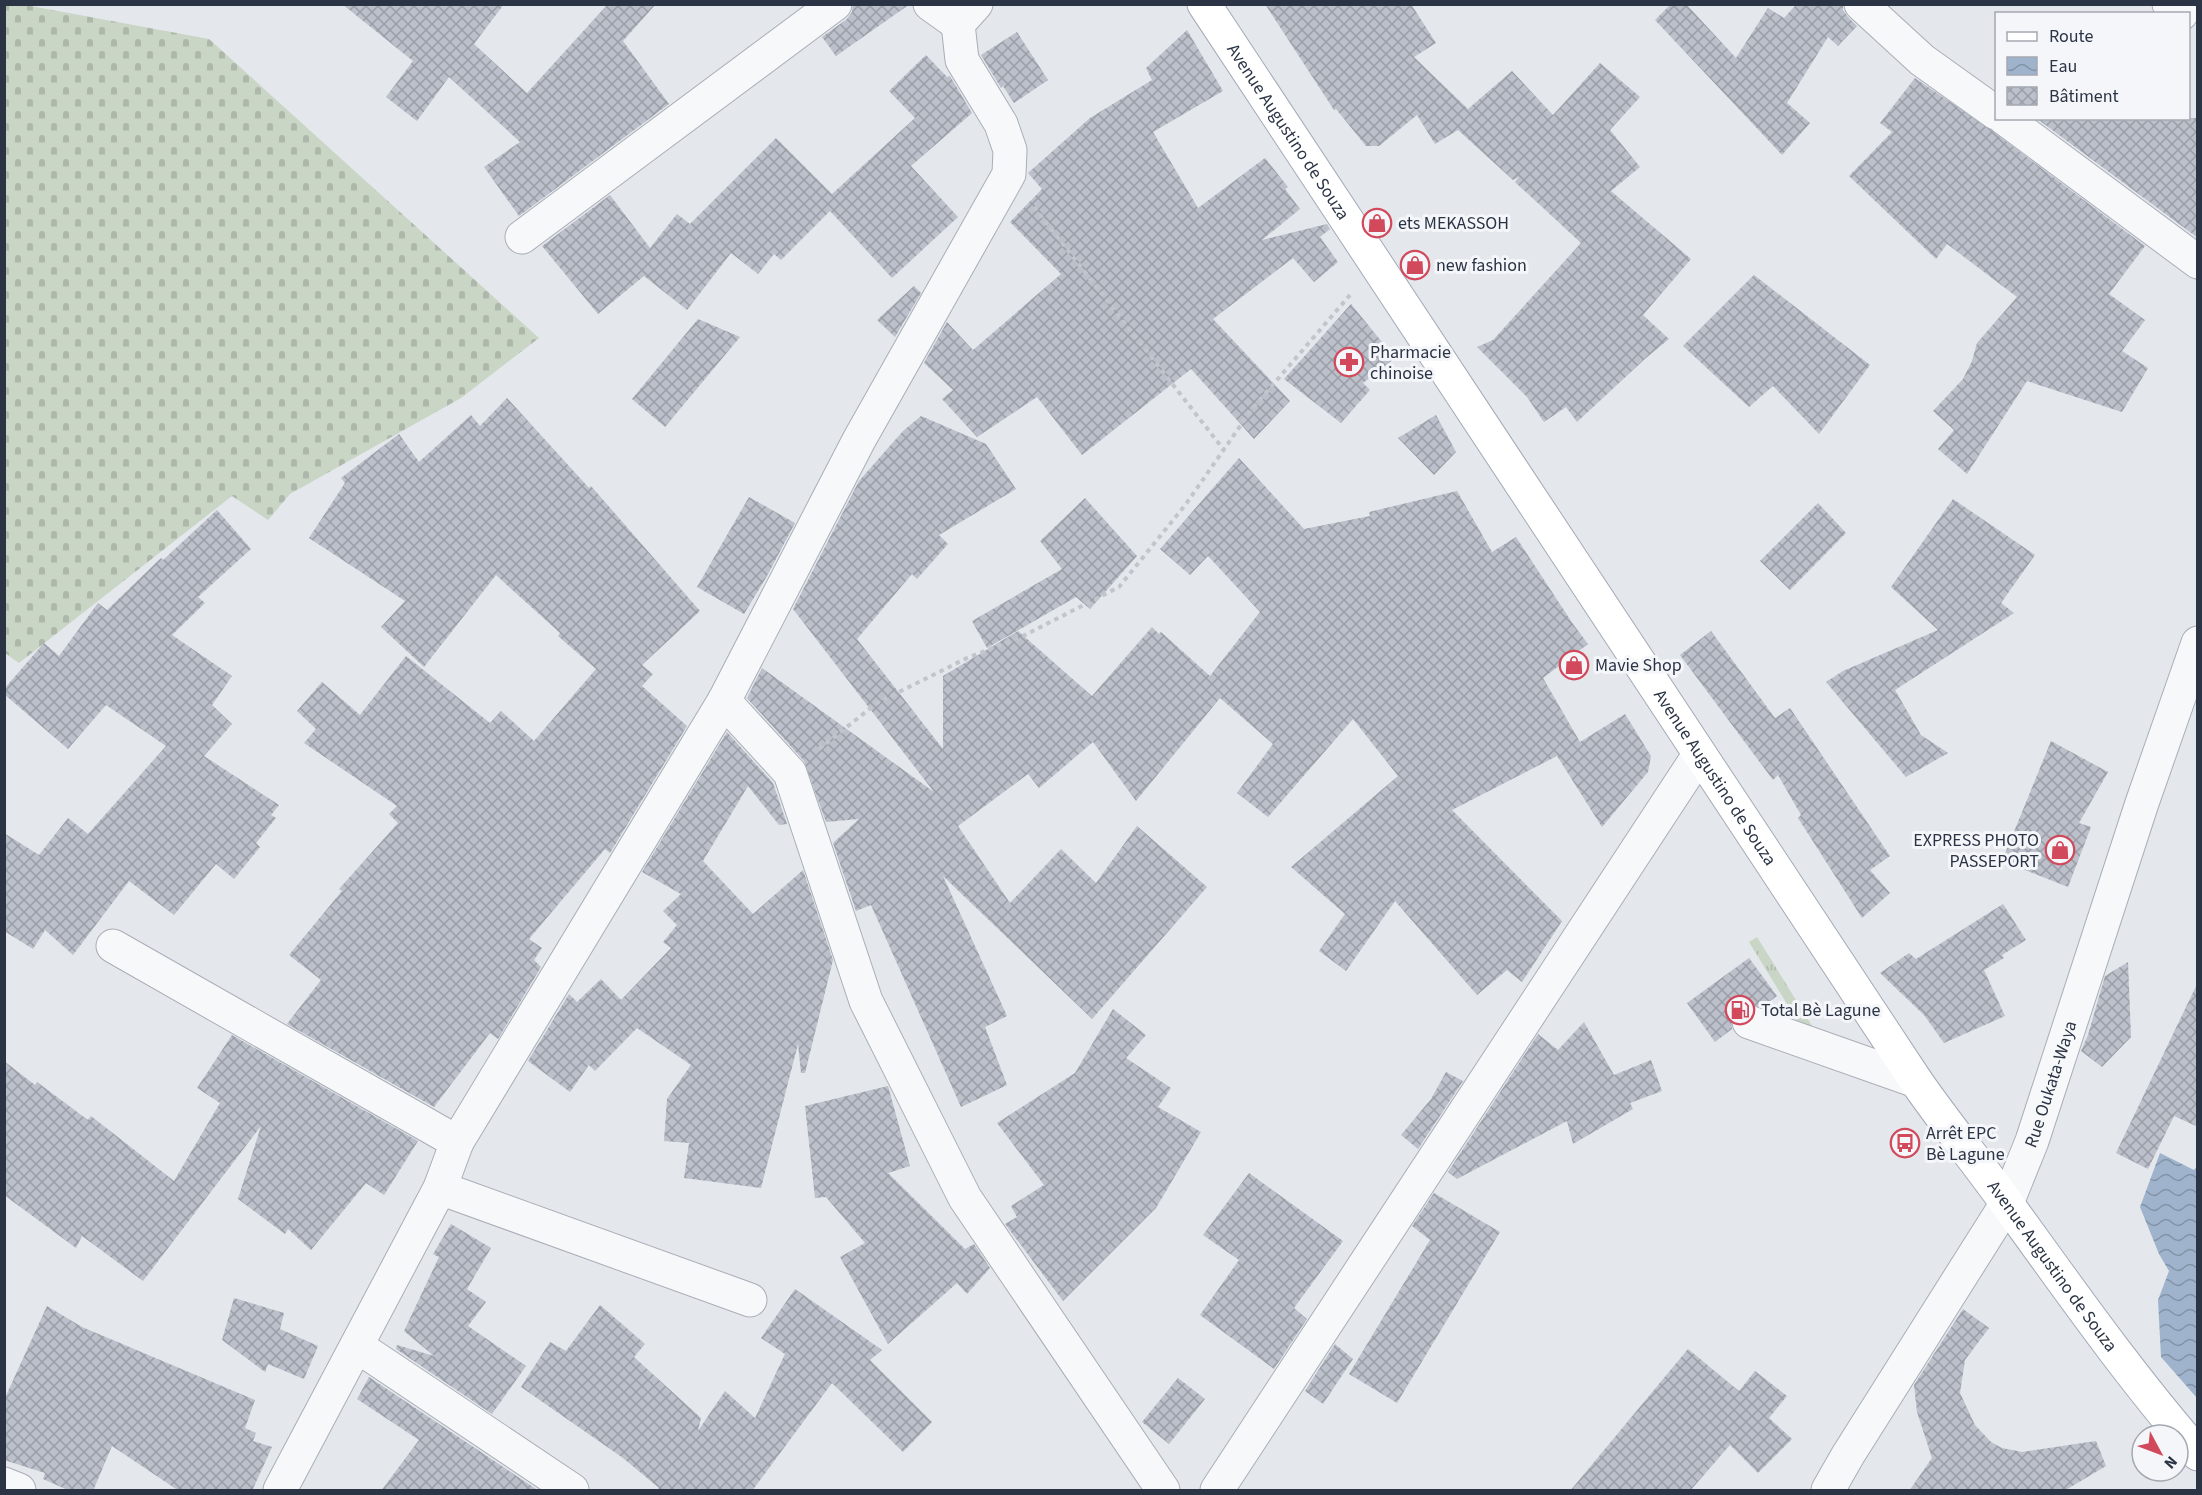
<svg xmlns="http://www.w3.org/2000/svg" width="2202" height="1495" font-family="'Source Sans 3',sans-serif">
<style>
.grass{fill:url(#grass-tufts)}
.cemetery{fill:url(#cemetery-stones)}
.water{fill:url(#water-waves)}
.building{fill:url(#building-cross-hatch)}
.lines{fill:none;stroke-linecap:round;stroke-linejoin:round}
.minor-casing{stroke:#a9aeb7;stroke-width:35}
.major-casing{stroke:#a3abb8;stroke-width:35}
.path{stroke:#c2c5cb;stroke-width:4;stroke-dasharray:4.5 4.5;stroke-linecap:butt}
.minor{stroke:#f7f8fa;stroke-width:33}
.major{stroke:#fff;stroke-width:33}
.labels{text-anchor:middle;dominant-baseline:central;stroke-width:6;stroke-linejoin:round;paint-order:stroke}
.street-label{font-size:18px;fill:#2b3445;stroke:#f4f6f9}
.poi-label{font-size:18px;fill:#2b3445;stroke:#f4f6f9;text-anchor:start}
</style>
<defs>
<pattern id="grass-tufts" width="24" height="20" patternUnits="userSpaceOnUse" patternTransform="scale(1.5)"><rect width="24" height="20" fill="#c9d6c5"/><path d="M3 7l-1-3M5 7V3M7 7l1-3M15 17l-1-3M17 17v-4M19 17l1-3" fill="none" stroke="#adb8ab"/></pattern>
<pattern id="cemetery-stones" width="16" height="16" patternUnits="userSpaceOnUse" patternTransform="scale(1.5)"><rect width="16" height="16" fill="#c9d6c5"/><path d="M2 7V4a2 2 0 0 1 4 0v3zM10 15v-3a2 2 0 0 1 4 0v3z" fill="#adb8ab"/></pattern>
<pattern id="water-waves" width="16" height="10" patternUnits="userSpaceOnUse" patternTransform="scale(1.5)"><rect width="16" height="10" fill="#9fb4cc"/><path d="M0 5q4-4 8 0t8 0" fill="none" stroke="#8293a7"/></pattern>
<pattern id="building-cross-hatch" width="8" height="8" patternUnits="userSpaceOnUse" patternTransform="scale(1.5)"><rect width="8" height="8" fill="#bbc0ca"/><path d="M0 0l8 8M0 8l8-8" fill="none" stroke="#989da6"/></pattern>
</defs>
<rect width="100%" height="100%" fill="#e4e7ec"/>
<!-- grass -->
<polygon class="grass" points="1757,937 1814,1029 1806,1035 1749,942"/>
<!-- cemetery -->
<polygon class="cemetery" points="20,4 209,39 539,338 461,398 290,494 268,520 232,496 19,663 5,653 4,5"/>
<!-- water -->
<polygon class="water" points="2160,1153 2194,1170 2197,1166 2197,1398 2161,1357 2158,1300 2169,1271 2159,1254 2140,1207"/>
<!-- building -->
<g class="building">
<polygon points="342,4 504,4 474,44 527,93 608,4 656,4 623,41 669,104 519,216 484,167 520,142 449,77 417,121 386,97 413,61"/>
<polygon points="853,4 910,4 836,56 822,37 847,19 852,12"/>
<polygon points="1265,4 1411,4 1436,43 1414,57 1468,109 1512,71 1553,115 1600,63 1640,97 1610,130 1640,167 1611,191 1691,259 1643,315 1669,339 1646,358 1577,422 1566,407 1544,422 1527,397 1477,347 1493,340 1581,243 1515,182 1519,177 1513,180 1458,130 1435,144 1417,115 1379,146 1366,146 1336,109 1334,110"/>
<polygon points="1671,4 1686,4 1736,58 1768,8 1784,18 1795,6 1793,4 1843,4 1843,10 1848,17 1857,26 1838,46 1828,37 1787,103 1810,123 1782,155 1655,20"/>
<polygon points="1187,30 1223,91 1153,132 1198,208 1265,158 1288,187 1285,189 1300,209 1262,240 1327,224 1330,229 1320,237 1338,262 1314,282 1293,258 1213,319 1290,401 1254,439 1191,369 1082,455 1037,397 977,437 942,399 953,390 924,363 947,322 973,350 1061,274 1010,222 1042,189 1028,173 1090,118 1152,80 1146,68"/>
<polygon points="1017,32 1048,80 1014,103 1003,86 1001,88 981,55"/>
<polygon points="926,55 947,77 950,76 972,113 911,166 958,217 892,278 830,211 781,260 774,254 758,274 731,253 687,310 644,276 598,314 542,246 610,195 650,248 677,214 690,224 776,138 832,194 915,118 889,91"/>
<polygon points="1915,78 1991,130 2145,246 2109,294 2145,320 2122,351 2148,368 2122,412 2027,381 1967,474 1938,449 1954,430 1933,411 1963,379 1972,361 1977,343 2017,297 1947,244 1936,259 1849,176 1892,132 1880,123"/>
<polygon points="2036,118 2198,118 2198,238"/>
<polygon points="1754,275 1870,365 1819,434 1773,386 1749,407 1683,346"/>
<polygon points="914,286 921,293 895,337 877,320"/>
<polygon points="1351,304 1395,358 1363,383 1370,390 1341,423 1284,379"/>
<polygon points="698,319 740,337 665,427 632,399"/>
<polygon points="507,398 589,488 591,486 700,611 642,665 653,674 642,686 687,726 610,853 605,849 529,939 542,948 534,960 541,967 498,1039 490,1033 434,1107 287,1024 321,980 289,955 342,891 339,889 398,823 389,814 397,806 304,743 316,729 297,711 322,682 360,715 406,656 490,723 501,711 534,741 596,669 558,636 560,633 496,575 424,667 381,627 405,601 309,538 345,483 341,478 399,434 419,462 471,415 480,426"/>
<polygon points="1436,415 1456,452 1434,475 1398,438"/>
<polygon points="921,416 986,444 1016,489 939,535 948,544 917,579 912,574 857,639 943,749 943,676 1018,631 1092,696 1152,627 1159,634 1161,632 1210,676 1260,612 1208,556 1190,575 1160,549 1239,458 1304,529 1370,516 1369,512 1457,491 1492,552 1516,537 1573,624 1588,644 1543,678 1580,742 1625,714 1651,756 1648,772 1602,827 1557,756 1452,810 1562,921 1522,982 1507,970 1477,995 1395,901 1346,971 1319,951 1345,914 1291,867 1398,776 1353,719 1268,817 1237,793 1273,744 1220,698 1136,801 1093,742 1039,788 1028,774 958,826 1010,903 1061,849 1096,883 1137,826 1207,887 1092,1019 943,876 1007,1016 985,1027 1007,1085 961,1107 871,905 856,911 833,843 859,819 826,822 804,761 747,698 762,668 934,792 793,609 859,481 903,431"/>
<polygon points="749,497 795,523 767,576 744,614 697,587"/>
<polygon points="1085,498 1137,556 1090,609 1076,597 987,648 972,621 1062,569 1040,541"/>
<polygon points="1953,499 2035,555 2001,603 2014,613 1895,690 1921,735 1948,753 1906,777 1826,682 1843,671 1938,630 1891,587"/>
<polygon points="1818,503 1846,533 1790,590 1760,561"/>
<polygon points="217,510 251,549 198,597 205,603 172,635 232,676 212,705 232,724 204,756 279,805 271,815 276,818 256,843 260,847 234,879 216,864 174,915 129,881 73,955 45,930 33,949 4,931 4,833 39,855 68,818 88,834 166,746 106,705 68,749 4,694 4,689 44,643 59,656 98,603 107,610 161,558 163,560"/>
<polygon points="1711,631 1775,718 1790,708 1890,856 1870,870 1890,893 1862,918 1798,818 1801,815 1778,775 1773,780 1680,655"/>
<polygon points="727,732 773,783 787,824 779,825 748,786 703,861 753,914 803,870 833,960 805,1073 801,1073 798,1044 761,1188 684,1178 689,1143 664,1141 667,1099 691,1065 637,1028 595,1071 589,1065 570,1092 528,1061 569,994 577,1002 601,979 621,1000 671,948 663,942 677,925 663,911 681,894 642,872"/>
<polygon points="2051,741 2108,772 2079,823 2091,827 2068,887 2002,861"/>
<polygon points="2003,904 2026,940 2002,955 2004,958 1984,970 2005,1016 1944,1043 1924,1015 1880,973 1909,953 1916,959"/>
<polygon points="1749,958 1777,996 1762,1007 1746,1004 1737,1007 1731,1016 1732,1029 1715,1042 1687,1003"/>
<polygon points="2128,962 2131,1037 2102,1067 2081,1051 2088,1035 2105,976"/>
<polygon points="2198,982 2198,1127 2174,1116 2148,1169 2116,1153"/>
<polygon points="1113,1009 1146,1035 1126,1058 1171,1088 1158,1107 1201,1132 1156,1208 1063,1301 1005,1224 1017,1217 1011,1206 1044,1185 997,1123 1075,1073"/>
<polygon points="1584,1022 1614,1075 1651,1060 1662,1091 1630,1103 1633,1109 1573,1144 1567,1121 1457,1179 1448,1172 1538,1034 1558,1050"/>
<polygon points="232,1035 418,1141 384,1195 366,1183 311,1250 288,1229 285,1234 238,1199 261,1126 143,1281 82,1236 76,1248 4,1195 4,1061 35,1085 37,1082 88,1120 91,1116 174,1181 220,1103 197,1088"/>
<polygon points="1446,1072 1463,1081 1418,1149 1401,1135 1431,1099"/>
<polygon points="888,1086 910,1166 888,1173 965,1249 974,1244 990,1268 967,1294 957,1283 888,1344 840,1257 865,1243 826,1197 815,1198 805,1106"/>
<polygon points="1249,1173 1343,1241 1294,1308 1307,1319 1274,1369 1200,1315 1239,1260 1203,1235"/>
<polygon points="1434,1193 1500,1232 1397,1403 1349,1374 1430,1240 1412,1226"/>
<polygon points="451,1224 491,1248 467,1289 486,1302 468,1326 526,1366 492,1414 396,1349 397,1345 434,1356 404,1331 439,1257 433,1254"/>
<polygon points="795,1289 882,1350 870,1360 932,1422 903,1452 832,1383 752,1491 657,1491 659,1488 623,1458 521,1387 550,1342 566,1351 600,1305 645,1344 634,1357 701,1418 698,1431 725,1391 755,1418 785,1354 761,1338"/>
<polygon points="234,1298 284,1313 280,1329 318,1346 304,1379 268,1364 265,1372 222,1340"/>
<polygon points="47,1306 82,1327 255,1400 245,1428 256,1433 253,1441 272,1447 252,1491 179,1491 112,1446 93,1491 70,1491 43,1479 45,1473 4,1460 4,1400"/>
<polygon points="1963,1309 1989,1328 1965,1360 1960,1393 1975,1425 1991,1442 2002,1448 2022,1452 2096,1441 2106,1466 2064,1491 1909,1491 1932,1458 1917,1412 1914,1385"/>
<polygon points="1335,1344 1353,1359 1323,1404 1305,1391"/>
<polygon points="1688,1349 1739,1391 1755,1371 1787,1396 1769,1418 1792,1439 1758,1473 1730,1445 1690,1491 1570,1491"/>
<polygon points="369,1377 539,1491 381,1491 419,1440 357,1399"/>
<polygon points="1178,1378 1205,1399 1169,1444 1142,1422"/>
</g>
<g class="lines">
<!-- minor casing -->
<g class="minor-casing">
<g id="minor">
<polyline points="930,4 958,24"/>
<polyline points="1861,4 1922,60 1996,113"/>
<polyline points="2169,4 2181,14"/>
<polyline points="2004,118 2198,262"/>
<polyline points="522,237 835,4"/>
<polyline points="724,701 790,773 866,1001 965,1198 1163,1490"/>
<polyline points="113,946 457,1142"/>
<polyline points="1749,1022 1916,1081"/>
<polyline points="440,1188 750,1300"/>
<polyline points="357,1346 572,1490"/>
<polyline points="4,1484 19,1490"/>
<polyline points="280,1490 440,1188 457,1142 724,701 859,440 1009,174 1010,150 1001,124 962,60 958,24 976,4"/>
<polyline points="1217,1490 1699,755"/>
<path id="s1" d="M1828,1490L1848,1455L2007,1203L2032,1141L2142,803L2198,643"/>
</g>
</g>
<!-- major casing -->
<g class="major-casing">
<g id="major">
<path id="s2" d="M1204,4L1916,1081C1945,1123 1978,1163 2008,1205C2069,1289 2129,1375 2198,1454"/>
</g>
</g>
<!-- path -->
<g class="path">
<polyline points="1034,207 1224,450"/>
<polyline points="819,749 877,703 967,658 1021,637 1119,587 1186,504 1252,409 1350,295"/>
</g>
<!-- minor -->
<use href="#minor" class="minor"/>
<!-- major -->
<use href="#major" class="major"/>
</g>
<!-- icons -->
<defs>
<g id="shop-ring" transform="scale(1.5)"><circle r="9.5" fill="#f4f6f9" stroke="#d1495b" stroke-width="1.5"/><path d="M-5-2.5h2.3a2.7 3.5 0 0 1 5.4 0H5L5.5 6h-11ZM-1.5-2.5h3a1.5 2.3 0 0 0-3 0Z" fill="#d1495b"/></g>
<g id="pharmacy-ring" transform="scale(1.5)"><circle r="9.5" fill="#f4f6f9" stroke="#d1495b" stroke-width="1.5"/><path d="M-2-6h4v4h4v4h-4v4h-4v-4h-4v-4h4Z" fill="#d1495b"/></g>
<g id="fuel-ring" transform="scale(1.5)"><circle r="9.5" fill="#f4f6f9" stroke="#d1495b" stroke-width="1.5"/><path d="M-5.5-6h7V0h2V4h1.3V-2.5L3-4.5l.8-.8L6-3V5H2.5V1h-1V6h-7ZM-4.2-4.7v3.2H.2V-4.7Z" fill="#d1495b"/></g>
<g id="bus-ring" transform="scale(1.5)"><circle r="9.5" fill="#f4f6f9" stroke="#d1495b" stroke-width="1.5"/><path d="M-5-6H5V4H4V6H2V4H-2V6H-4V4H-5ZM-3.5-4V0h7V-4ZM-3.5 1.2v1.5H-2V1.2ZM2 1.2v1.5H3.5V1.2Z" fill="#d1495b"/></g>
</defs>
<g fill-rule="evenodd">
<use href="#shop-ring" x="1377" y="223"/>
<use href="#shop-ring" x="1415" y="265"/>
<use href="#pharmacy-ring" x="1349" y="362"/>
<use href="#shop-ring" x="1574" y="665"/>
<use href="#shop-ring" x="2060" y="850"/>
<use href="#fuel-ring" x="1740" y="1010"/>
<use href="#bus-ring" x="1905" y="1143"/>
</g>
<g class="labels">
<!-- street labels -->
<g class="street-label">
<text stroke="none"><textPath href="#s2" startOffset="153">Avenue Augustino de Souza</textPath></text>
<text stroke="none"><textPath href="#s2" startOffset="927">Avenue Augustino de Souza</textPath></text>
<text stroke="none"><textPath href="#s1" startOffset="465">Rue Oukata-Waya</textPath></text>
<text stroke="none"><textPath href="#s2" startOffset="1521">Avenue Augustino de Souza</textPath></text>
</g>
<!-- poi labels -->
<g class="poi-label">
<text x="1398" y="223">ets MEKASSOH</text>
<text x="1436" y="265">new fashion</text>
<text x="1370" y="352">Pharmacie<tspan x="1370" dy="21">chinoise</tspan></text>
<text x="1595" y="665">Mavie Shop</text>
<text x="2039" y="840" text-anchor="end">EXPRESS PHOTO<tspan x="2039" dy="21">PASSEPORT</tspan></text>
<text x="1761" y="1010">Total Bè Lagune</text>
<text x="1926" y="1133">Arrêt EPC<tspan x="1926" dy="21">Bè Lagune</tspan></text>
</g>
</g>
<!-- border -->
<rect width="2202" height="1495" fill="none" stroke="#2b3445" stroke-width="12"/>
<!-- legend -->
<rect x="1995" y="12" width="195" height="108" fill="#f4f6f9" stroke="#a4a8b1" stroke-width="1.5"/>
<rect x="2007" y="32" width="30" height="9" fill="#ffffff" stroke="#a4a8b1" stroke-width="1.5"/>
<text x="2049" y="42" font-size="18" fill="#2b3445">Route</text>
<rect x="2007" y="57" width="30" height="18" fill="url(#water-waves)" stroke="#a4a8b1" stroke-width="1.5"/>
<text x="2049" y="72" font-size="18" fill="#2b3445">Eau</text>
<rect x="2007" y="87" width="30" height="18" fill="url(#building-cross-hatch)" stroke="#a4a8b1" stroke-width="1.5"/>
<text x="2049" y="102" font-size="18" fill="#2b3445">Bâtiment</text>
<!-- north arrow -->
<g transform="translate(2160 1453) rotate(131)"><circle r="28" fill="#f4f6f9" stroke="#a4a8b1" stroke-width="1.5"/>
<path d="M0-4.5L10 22L0 15L-10 22Z" fill="#d1495b"/>
<text y="-9" font-size="16" font-weight="bold" text-anchor="middle" fill="#2b3445">N</text>
</g>
</svg>
